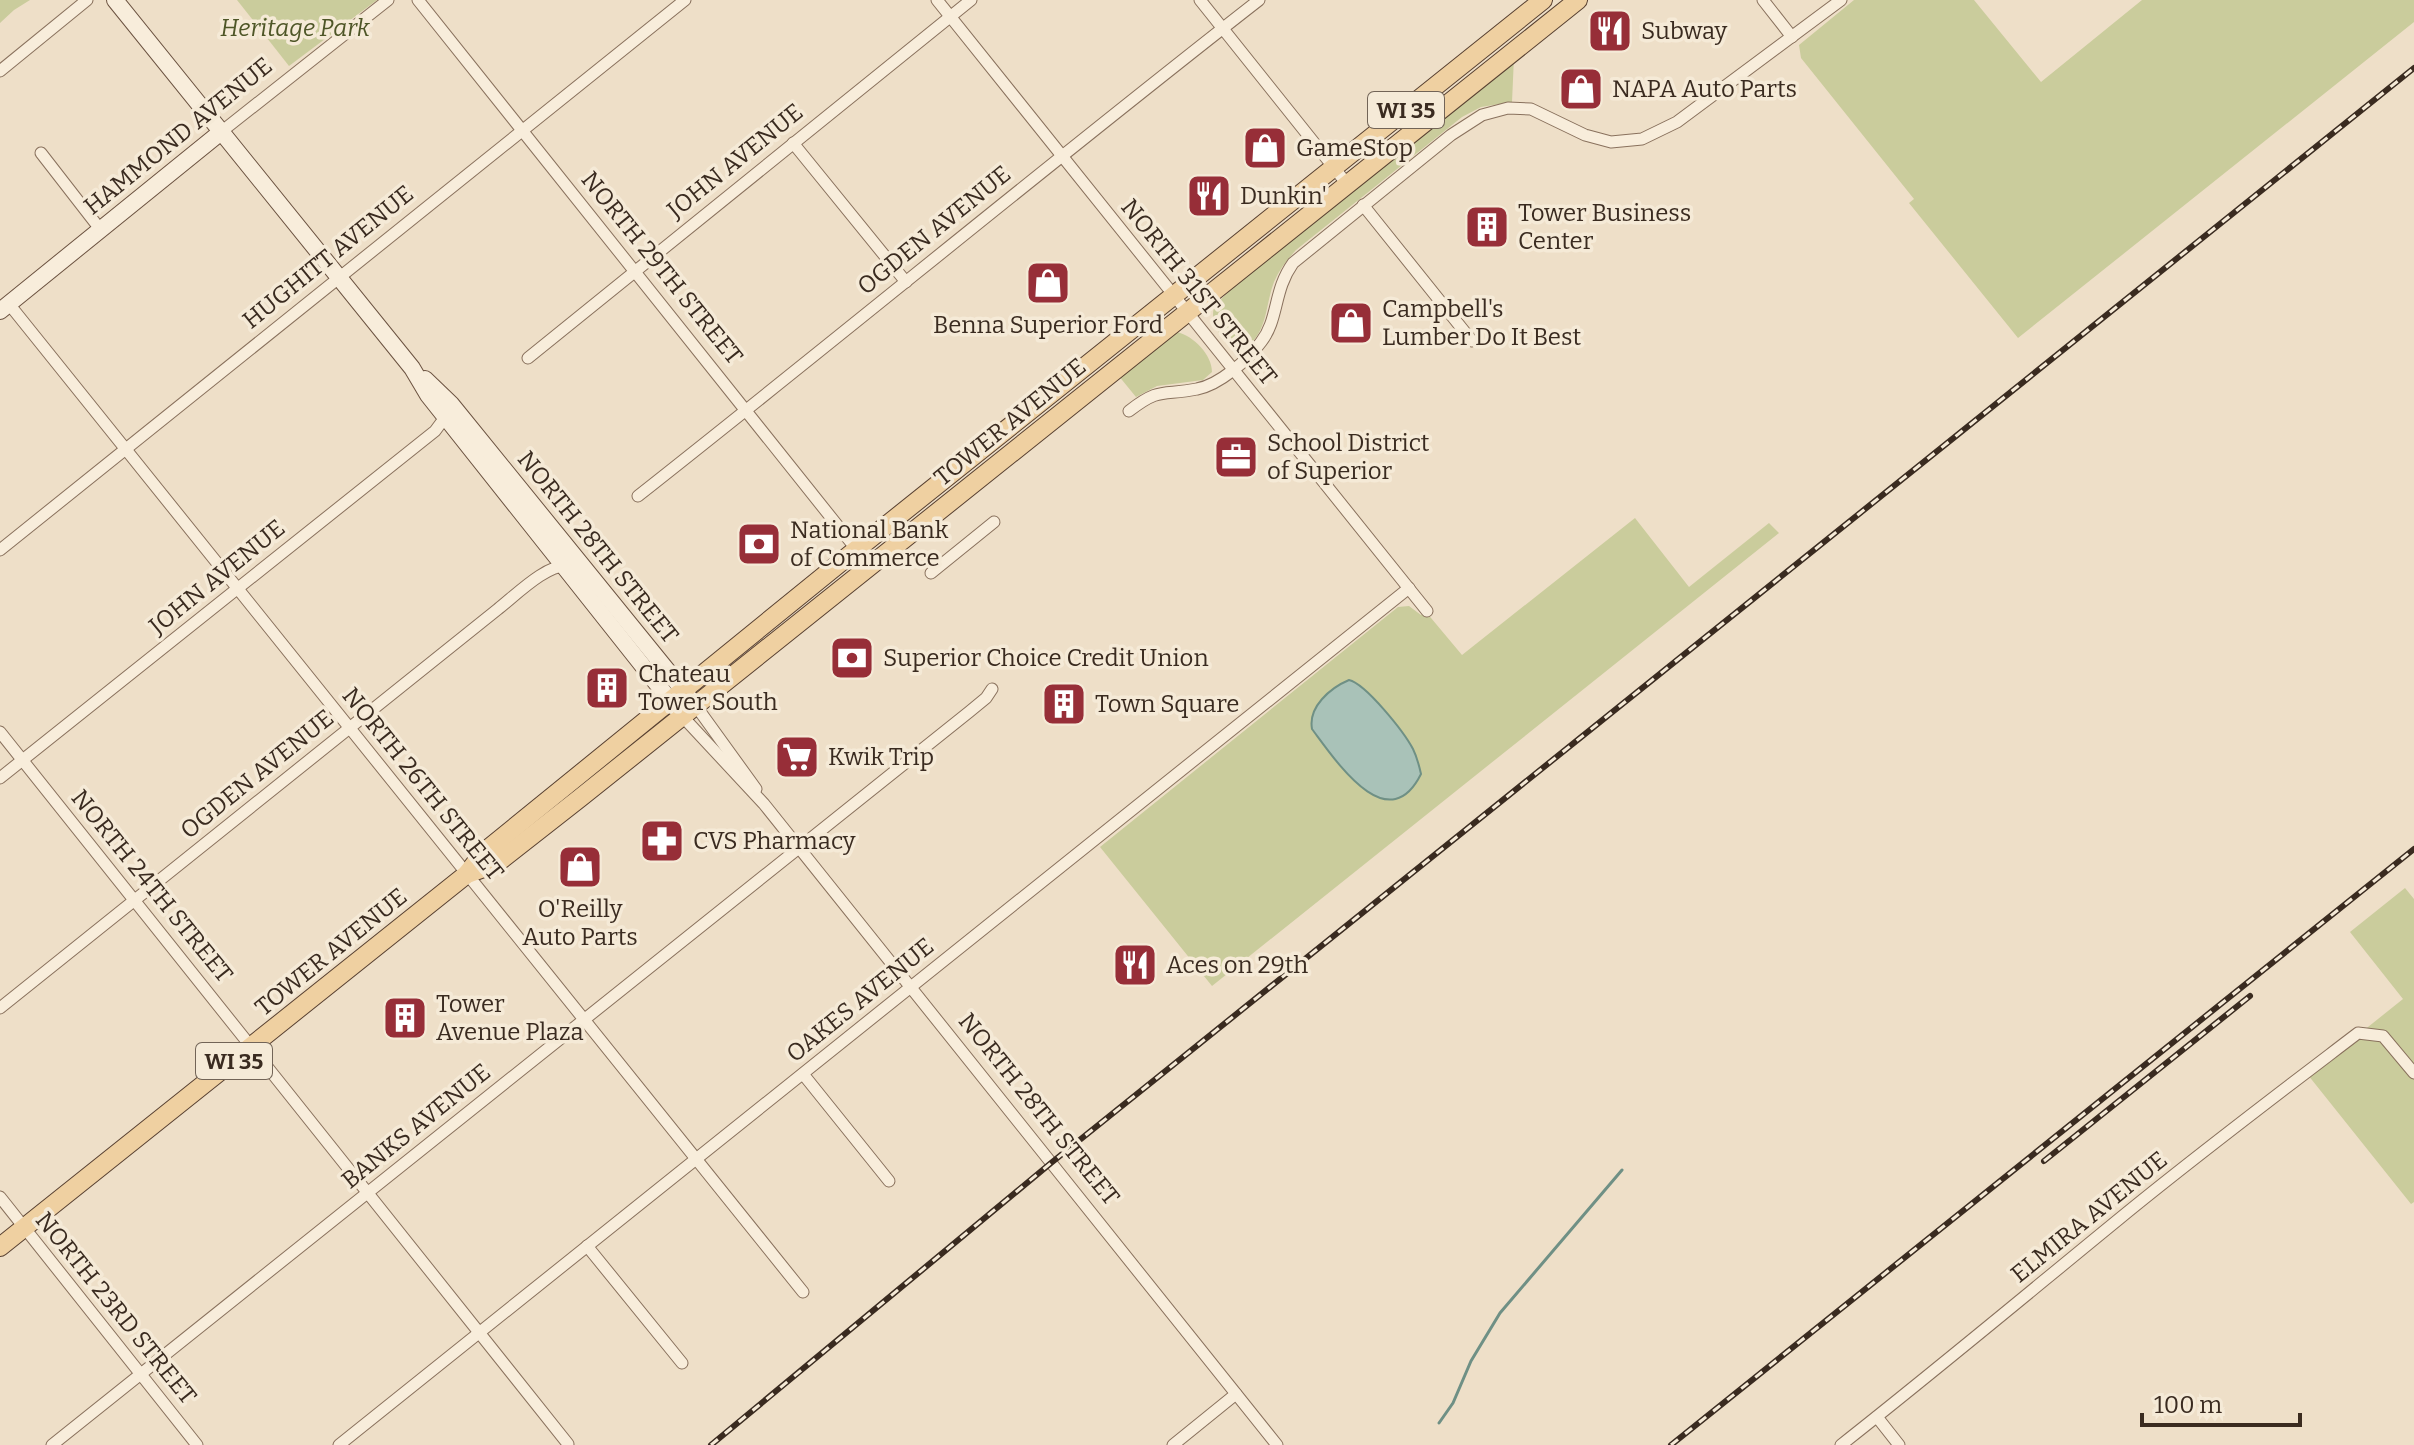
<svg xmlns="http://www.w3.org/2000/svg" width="2414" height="1445" font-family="Bitter,serif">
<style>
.green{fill:#cacc9c}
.water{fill:#a9c2b8;stroke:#6f9085;stroke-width:2}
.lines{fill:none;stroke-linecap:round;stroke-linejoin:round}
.stream{stroke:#6f9085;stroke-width:3}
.street-casing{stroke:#89715d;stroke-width:13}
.secondary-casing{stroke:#6b5240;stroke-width:18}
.primary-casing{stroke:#584031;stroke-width:20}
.street{stroke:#f8eddb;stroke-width:11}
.secondary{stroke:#f8eddb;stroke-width:16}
.primary{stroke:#efd0a1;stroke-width:18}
.rail-casing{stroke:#3a2b20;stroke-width:6}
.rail{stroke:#f5ead7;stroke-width:3;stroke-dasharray:9;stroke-linecap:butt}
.labels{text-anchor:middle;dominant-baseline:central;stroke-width:7;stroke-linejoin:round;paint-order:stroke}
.shield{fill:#f5ead7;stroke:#726457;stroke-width:2}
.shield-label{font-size:22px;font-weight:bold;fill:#3a2b20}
.park-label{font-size:24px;font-style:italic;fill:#4e5627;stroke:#f5ead7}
.poi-label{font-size:24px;fill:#3a2b20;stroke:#f5ead7;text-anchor:start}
.street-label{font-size:24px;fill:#3a2b20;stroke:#f5ead7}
</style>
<rect width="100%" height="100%" fill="#eedfc8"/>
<!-- green -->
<g class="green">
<polygon points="0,0 30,0 14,10 0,23"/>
<polygon points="237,0 377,0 289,66"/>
<polygon points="1854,0 1974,0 2041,82 2142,0 2414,0 2414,22 2018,338 1909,203 1914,199 1801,58 1799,45"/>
<path d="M1514,57L1512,102L1481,107L1462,117L1296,250C1287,260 1279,270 1274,282C1265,305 1268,335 1243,349C1225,348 1207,322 1215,305L1251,270Z"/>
<path d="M1177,332C1194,336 1212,355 1212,372L1203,380L1157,386L1136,397L1118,375Z"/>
<polygon points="1635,518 1689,587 1769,523 1779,533 1212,986 1100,847 1398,607 1409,606 1421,615 1426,612 1462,655"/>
<polygon points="2405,888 2414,899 2414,1202 2411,1204 2308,1075 2403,999 2350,932"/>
</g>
<!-- water -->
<path class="water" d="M1349,680C1366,684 1404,732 1413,749C1417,757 1419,765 1421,774C1388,840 1336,761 1312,729C1308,707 1330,688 1349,680Z"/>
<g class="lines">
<!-- stream -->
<polyline class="stream" points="1439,1423 1453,1403 1471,1361 1500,1313 1622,1170"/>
<!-- street casing -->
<g class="street-casing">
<g id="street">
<polyline points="418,0 869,565"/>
<polyline points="937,0 1427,611"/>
<polyline points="1200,0 1347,184"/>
<polyline points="1763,0 1792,37"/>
<polyline points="0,71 87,0"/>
<polyline points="221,132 388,0"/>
<polyline points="793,143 906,282"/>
<polyline points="41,153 100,229"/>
<polyline points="1363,205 1472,341"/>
<polyline points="9,304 803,1292"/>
<polyline points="528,358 971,0"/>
<path d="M1129,411C1161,386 1163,396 1197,389C1219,385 1248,360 1261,342C1279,319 1273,291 1293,263L1451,135L1482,115L1508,108L1531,109L1585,135L1611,142L1642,139L1677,122L1841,0"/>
<path d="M638,496C846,332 1050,163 1259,0"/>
<polyline points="0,550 685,0"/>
<polyline points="931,573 994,522"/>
<polyline points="696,706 756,789"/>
<polyline points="683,717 764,804 1277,1445"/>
<polyline points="0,732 568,1444"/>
<polyline points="0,778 435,431 449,412"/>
<path d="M0,1008L498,609C515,596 547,563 569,566"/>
<polyline points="803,1074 889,1181"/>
<polyline points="0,1197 197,1445"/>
<polyline points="587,1246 682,1363"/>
<polyline points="1877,1417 1899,1445"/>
<polyline points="52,1445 969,712 986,698 992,689"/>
<polyline points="339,1445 1409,588"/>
<polyline points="1173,1445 1236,1394"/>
<path d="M1841,1445C1935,1371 2026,1295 2119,1219C2197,1155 2278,1094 2358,1033L2383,1036L2414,1073"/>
</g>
</g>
<!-- secondary casing -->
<g class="secondary-casing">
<g id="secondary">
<polyline points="115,0 412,368 428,395 677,709"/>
<polyline points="0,311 221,132"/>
<polyline points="425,379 451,404 696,706"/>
</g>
</g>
<!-- primary casing -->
<g class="primary-casing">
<g id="primary">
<polyline points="467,874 497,863 580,798 1578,0"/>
<polyline points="0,1247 467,874 483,853 857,549 1543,0"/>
</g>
</g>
<!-- street -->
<use href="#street" class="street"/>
<!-- secondary -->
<use href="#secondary" class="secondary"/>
<!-- primary -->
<use href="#primary" class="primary"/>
<!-- rail casing -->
<g class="rail-casing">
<g id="rail">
<polyline points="2044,1161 2250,996"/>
<polyline points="711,1445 1051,1163 2414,68"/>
<polyline points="1671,1445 2414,849"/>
</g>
</g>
<!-- rail -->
<use href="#rail" class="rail"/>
</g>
<!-- icons -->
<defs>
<g id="restaurant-square" transform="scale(2.3)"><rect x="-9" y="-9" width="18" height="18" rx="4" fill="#972e38" stroke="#f5ead7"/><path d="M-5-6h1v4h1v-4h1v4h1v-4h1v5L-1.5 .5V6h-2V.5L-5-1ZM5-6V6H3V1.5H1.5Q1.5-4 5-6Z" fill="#fff"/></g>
<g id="shop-square" transform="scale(2.3)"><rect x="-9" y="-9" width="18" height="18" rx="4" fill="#972e38" stroke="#f5ead7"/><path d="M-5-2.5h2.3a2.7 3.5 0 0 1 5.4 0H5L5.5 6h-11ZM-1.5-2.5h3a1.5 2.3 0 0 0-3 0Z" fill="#fff"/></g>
<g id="building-square" transform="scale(2.3)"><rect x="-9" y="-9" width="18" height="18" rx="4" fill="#972e38" stroke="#f5ead7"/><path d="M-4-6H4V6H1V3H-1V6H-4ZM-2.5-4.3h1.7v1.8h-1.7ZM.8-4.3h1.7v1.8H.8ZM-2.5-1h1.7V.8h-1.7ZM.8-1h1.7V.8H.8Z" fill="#fff"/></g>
<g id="office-square" transform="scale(2.3)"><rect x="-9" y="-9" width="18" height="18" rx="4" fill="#972e38" stroke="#f5ead7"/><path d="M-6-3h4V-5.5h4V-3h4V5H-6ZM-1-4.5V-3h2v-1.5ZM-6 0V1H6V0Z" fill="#fff"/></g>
<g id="bank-square" transform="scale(2.3)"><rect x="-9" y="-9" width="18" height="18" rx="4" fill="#972e38" stroke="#f5ead7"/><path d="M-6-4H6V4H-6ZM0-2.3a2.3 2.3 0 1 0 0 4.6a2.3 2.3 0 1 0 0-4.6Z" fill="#fff"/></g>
<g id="supermarket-square" transform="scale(2.3)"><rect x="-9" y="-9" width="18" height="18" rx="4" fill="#972e38" stroke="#f5ead7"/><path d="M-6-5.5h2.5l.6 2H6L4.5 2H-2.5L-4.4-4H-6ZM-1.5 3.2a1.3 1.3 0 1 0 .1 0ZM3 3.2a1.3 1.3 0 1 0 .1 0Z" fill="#fff"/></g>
<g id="pharmacy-square" transform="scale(2.3)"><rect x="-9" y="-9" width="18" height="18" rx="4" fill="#972e38" stroke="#f5ead7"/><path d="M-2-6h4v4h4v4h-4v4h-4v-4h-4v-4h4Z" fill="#fff"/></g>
</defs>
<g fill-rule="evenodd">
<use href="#restaurant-square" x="1610" y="31"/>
<use href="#shop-square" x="1581" y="89"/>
<use href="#shop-square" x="1265" y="148"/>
<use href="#restaurant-square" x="1209" y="196"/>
<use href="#building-square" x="1487" y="227"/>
<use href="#shop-square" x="1048" y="283"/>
<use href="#shop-square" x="1351" y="323"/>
<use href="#office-square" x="1236" y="457"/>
<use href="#bank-square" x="759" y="544"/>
<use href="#bank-square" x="852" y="658"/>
<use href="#building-square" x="607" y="688"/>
<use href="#building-square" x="1064" y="704"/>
<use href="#supermarket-square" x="797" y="757"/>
<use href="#pharmacy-square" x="662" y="841"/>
<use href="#shop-square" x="580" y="867"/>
<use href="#restaurant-square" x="1135" y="965"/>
<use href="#building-square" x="405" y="1018"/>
</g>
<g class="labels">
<!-- shield labels -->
<g class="shield">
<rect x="1368" y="92" width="76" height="36" rx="6"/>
<rect x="196" y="1043" width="76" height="36" rx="6"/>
</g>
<g class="shield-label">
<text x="1406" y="110">WI 35</text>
<text x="234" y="1061">WI 35</text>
</g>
<!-- park labels -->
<g class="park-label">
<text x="295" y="28">Heritage Park</text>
</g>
<!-- poi labels -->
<g class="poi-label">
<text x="1641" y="31">Subway</text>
<text x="1612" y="89">NAPA Auto Parts</text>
<text x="1296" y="148">GameStop</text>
<text x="1240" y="196">Dunkin'</text>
<text x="1518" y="213">Tower Business<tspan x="1518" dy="28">Center</tspan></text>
<text x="1382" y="309">Campbell's<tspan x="1382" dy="28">Lumber Do It Best</tspan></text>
<text x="1048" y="325" text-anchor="middle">Benna Superior Ford</text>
<text x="1267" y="443">School District<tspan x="1267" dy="28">of Superior</tspan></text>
<text x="790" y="530">National Bank<tspan x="790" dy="28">of Commerce</tspan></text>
<text x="883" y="658">Superior Choice Credit Union</text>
<text x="638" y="674">Chateau<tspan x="638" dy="28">Tower South</tspan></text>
<text x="1095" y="704">Town Square</text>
<text x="828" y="757">Kwik Trip</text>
<text x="693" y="841">CVS Pharmacy</text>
<text x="580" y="909" text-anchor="middle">O'Reilly<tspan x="580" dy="28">Auto Parts</tspan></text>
<text x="1166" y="965">Aces on 29th</text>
<text x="436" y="1004">Tower<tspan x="436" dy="28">Avenue Plaza</tspan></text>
</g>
<!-- street labels -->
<g class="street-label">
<text transform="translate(178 136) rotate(-39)">HAMMOND AVENUE</text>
<text transform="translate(735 161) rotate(-39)">JOHN AVENUE</text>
<text transform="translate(934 230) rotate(-39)">OGDEN AVENUE</text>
<text transform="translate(328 257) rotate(-39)">HUGHITT AVENUE</text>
<text transform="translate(662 268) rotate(51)">NORTH 29TH STREET</text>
<text transform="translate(1199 292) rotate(51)">NORTH 31ST STREET</text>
<text transform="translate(1010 422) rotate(-39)">TOWER AVENUE</text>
<text transform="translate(598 547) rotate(51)">NORTH 28TH STREET</text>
<text transform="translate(217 577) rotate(-39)">JOHN AVENUE</text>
<text transform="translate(257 774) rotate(-39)">OGDEN AVENUE</text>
<text transform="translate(423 784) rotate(51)">NORTH 26TH STREET</text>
<text transform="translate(152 886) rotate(51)">NORTH 24TH STREET</text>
<text transform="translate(331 952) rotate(-39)">TOWER AVENUE</text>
<text transform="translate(860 1000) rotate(-39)">OAKES AVENUE</text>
<text transform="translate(1039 1109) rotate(51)">NORTH 28TH STREET</text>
<text transform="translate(416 1126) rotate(-39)">BANKS AVENUE</text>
<text transform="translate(2089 1217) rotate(-39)">ELMIRA AVENUE</text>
<text transform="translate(116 1308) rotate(51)">NORTH 23RD STREET</text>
</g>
</g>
<!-- scale -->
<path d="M2142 1413v12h158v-12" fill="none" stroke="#3a2b20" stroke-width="4"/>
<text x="2154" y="1413" font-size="24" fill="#3a2b20" stroke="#f5ead7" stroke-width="6" paint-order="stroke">100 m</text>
</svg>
